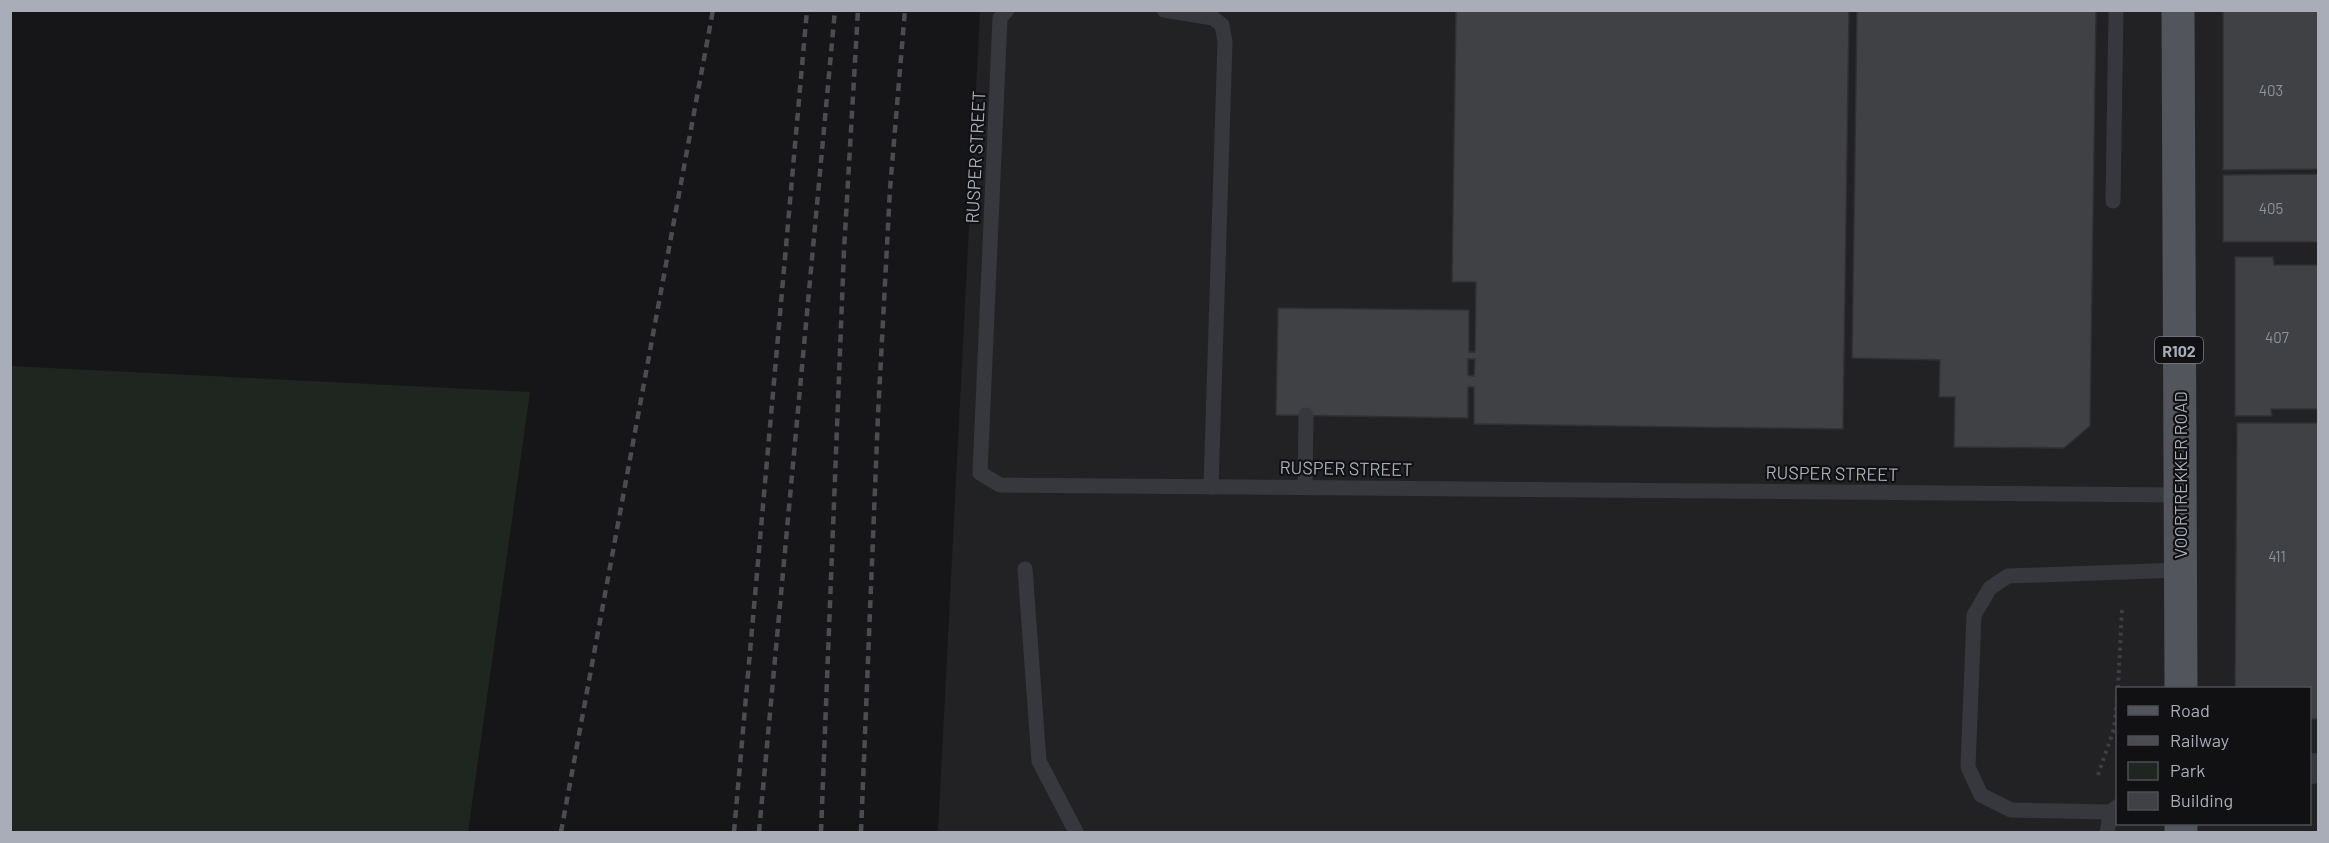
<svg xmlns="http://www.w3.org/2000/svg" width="2329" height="843" font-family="Barlow,sans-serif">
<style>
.built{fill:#222225;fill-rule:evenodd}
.green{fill:#1e261f}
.building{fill:#404145;stroke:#303034;stroke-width:1.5;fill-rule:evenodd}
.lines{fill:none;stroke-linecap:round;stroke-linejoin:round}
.path{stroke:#3d3f44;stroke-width:4;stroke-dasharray:3 4.5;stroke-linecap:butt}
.lane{stroke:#37383d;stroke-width:15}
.street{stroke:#37383d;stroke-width:30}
.primary{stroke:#53555c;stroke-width:33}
.rail{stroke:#4a4c52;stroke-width:4.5;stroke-dasharray:8 6;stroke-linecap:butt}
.labels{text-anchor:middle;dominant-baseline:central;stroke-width:4.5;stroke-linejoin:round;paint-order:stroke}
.number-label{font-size:15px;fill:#8e929b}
.shield{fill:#111113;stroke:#7b7e86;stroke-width:1.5}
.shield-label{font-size:16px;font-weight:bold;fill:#a8adb8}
.street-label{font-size:18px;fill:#a8adb8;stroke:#111113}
</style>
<rect width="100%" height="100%" fill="#161618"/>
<!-- built -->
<path class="built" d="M980,11H2318V832H938ZM2118,688H2310V824H2118Z"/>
<!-- green -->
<polygon class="green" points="10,366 530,392 468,832 11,832"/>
<!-- building -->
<g class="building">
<path d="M1456,10H1849L1843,429L1474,424V387H1468V418L1276,415L1278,308L1469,310V352H1475L1476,282H1452ZM1468,359H1475L1474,376L1468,375Z"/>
<polygon points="1857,10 2096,10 2090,426 2064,448 1954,447 1955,397 1939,397 1940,360 1852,358"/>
<polygon points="2223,10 2318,10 2318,169 2223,170"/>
<polygon points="2318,174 2318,242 2223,242 2223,175"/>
<polygon points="2235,257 2273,257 2274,265 2318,265 2318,409 2271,409 2272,416 2235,416"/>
<polygon points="2237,423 2318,423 2318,719 2310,719 2310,688 2235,688"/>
</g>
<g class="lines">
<!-- path -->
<g class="path">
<polyline points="2118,688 2122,609"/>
<polyline points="2098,775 2114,729 2118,691"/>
</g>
<!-- lane -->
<g class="lane">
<polyline points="1007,10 1000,18 980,473 1000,485 2180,495"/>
<polyline points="1164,10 1213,18 1222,25 1225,42 1211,487"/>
<polyline points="2113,201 2116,10"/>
<polyline points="1305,487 1306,415"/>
<polyline points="1025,569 1039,761 1076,832"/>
<polyline points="2111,812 2011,810 1981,795 1968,767 1974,615 1990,588 2008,576 2181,570"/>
<polyline points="2107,832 2111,812 2118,806"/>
</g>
<!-- street -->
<polyline class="street" points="2310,769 2318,768"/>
<!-- primary -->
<g class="primary">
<polyline points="2178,10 2181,688"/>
<polyline points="2181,832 2181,824"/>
</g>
<!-- rail -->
<g class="rail">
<polyline points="561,832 713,10"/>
<polyline points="734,832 807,10"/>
<polyline points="759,832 835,10"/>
<polyline points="821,832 844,250 858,10"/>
<polyline points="861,832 878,415 890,189 905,10"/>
</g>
</g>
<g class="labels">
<!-- number labels -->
<g class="number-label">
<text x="2271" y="90">403</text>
<text x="2271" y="208">405</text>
<text x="2277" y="337">407</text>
<text x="2277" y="556">411</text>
</g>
<!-- shield labels -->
<rect class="shield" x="2155" y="337" width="48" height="26" rx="4.5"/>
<g class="shield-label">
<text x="2179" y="350">R102</text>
</g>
<!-- street labels -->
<g class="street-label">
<text transform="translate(975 157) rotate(-87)">RUSPER STREET</text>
<text transform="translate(1346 468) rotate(1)">RUSPER STREET</text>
<text transform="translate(1832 473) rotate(1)">RUSPER STREET</text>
<text transform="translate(2180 475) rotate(-90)">VOORTREKKER ROAD</text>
</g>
</g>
<!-- border -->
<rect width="2329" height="843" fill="none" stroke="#a8adb8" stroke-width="24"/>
<!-- legend -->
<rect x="2116" y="687" width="195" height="138" fill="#111113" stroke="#4d4f55" stroke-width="1.5"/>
<rect x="2128" y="706" width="30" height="9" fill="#53555c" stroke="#4d4f55" stroke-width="1.5"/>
<text x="2170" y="717" font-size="18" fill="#a8adb8">Road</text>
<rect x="2128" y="736" width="30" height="9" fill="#4a4c52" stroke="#4d4f55" stroke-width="1.5"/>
<text x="2170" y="747" font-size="18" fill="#a8adb8">Railway</text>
<rect x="2128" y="762" width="30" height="18" fill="#1e261f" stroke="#4d4f55" stroke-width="1.5"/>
<text x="2170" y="777" font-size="18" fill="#a8adb8">Park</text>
<rect x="2128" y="792" width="30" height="18" fill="#404145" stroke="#4d4f55" stroke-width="1.5"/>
<text x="2170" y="807" font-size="18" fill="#a8adb8">Building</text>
</svg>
